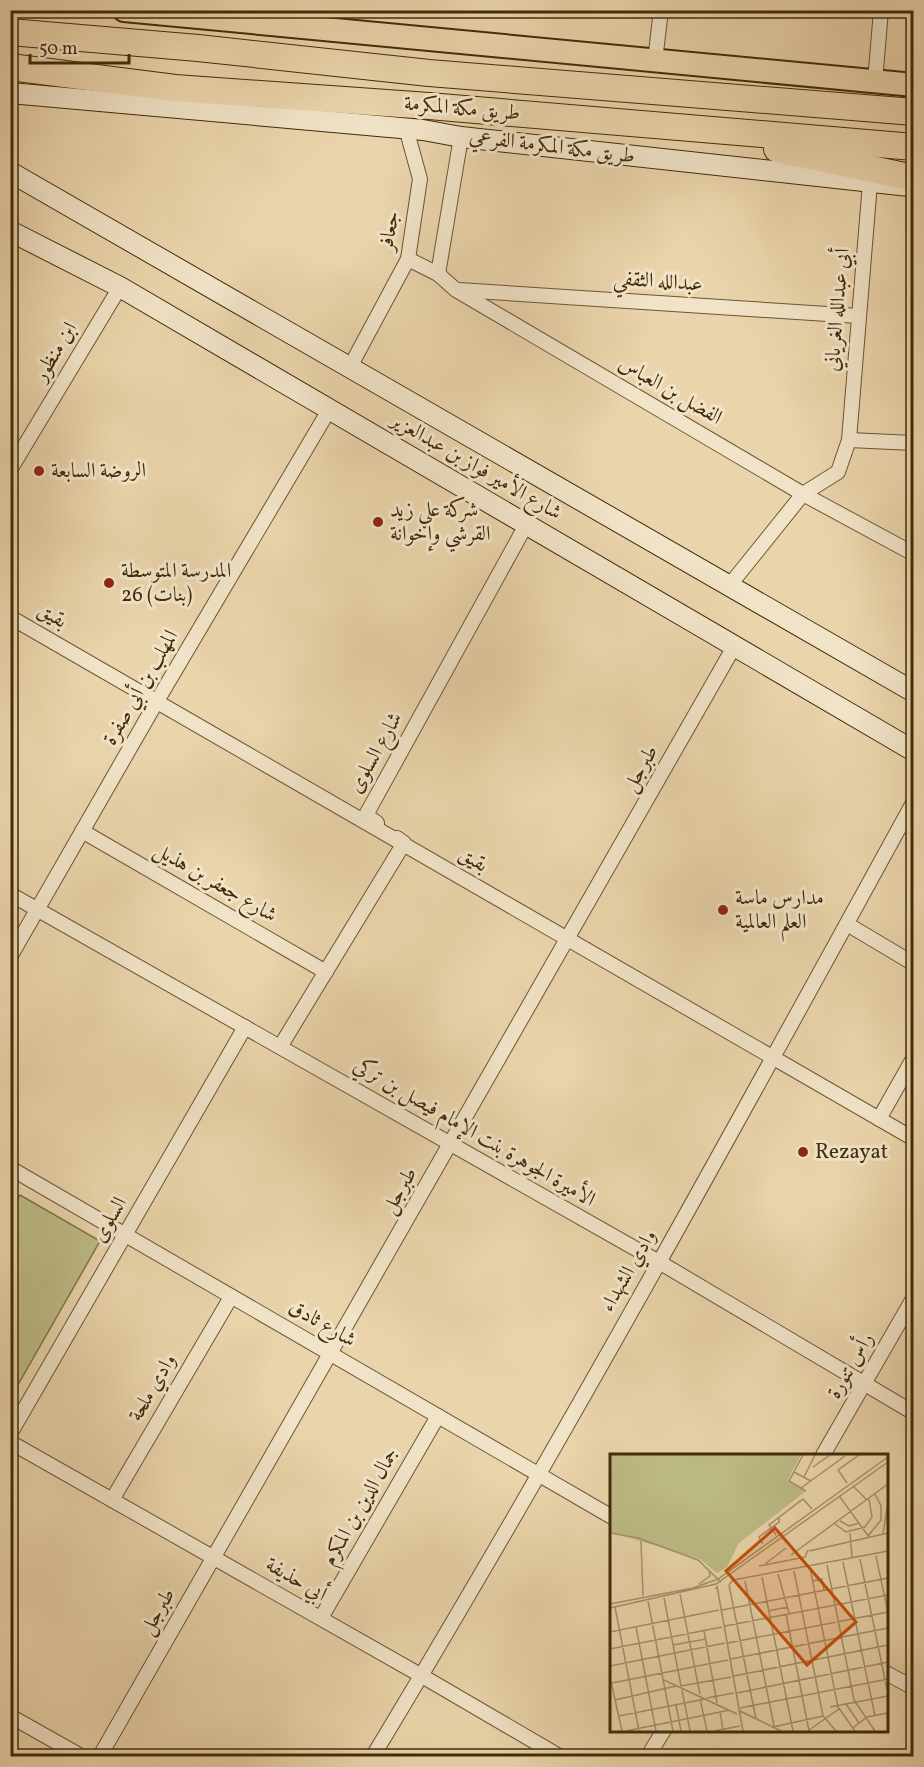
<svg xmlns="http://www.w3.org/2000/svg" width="924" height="1767" font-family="Vollkorn,Amiri,serif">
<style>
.green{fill:#bdbb85;stroke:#7f7447;stroke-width:1.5}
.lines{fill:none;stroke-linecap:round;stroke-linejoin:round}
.street-casing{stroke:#6b5632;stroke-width:16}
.secondary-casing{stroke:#412c09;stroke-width:22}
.primary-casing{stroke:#412c09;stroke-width:26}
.highway-casing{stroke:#412c09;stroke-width:28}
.street{stroke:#f1e3c8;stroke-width:14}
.secondary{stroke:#f1e3c8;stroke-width:20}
.primary{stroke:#ead4ab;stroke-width:22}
.highway{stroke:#ead4ab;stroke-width:26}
.poi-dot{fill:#8f2418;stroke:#f1e3c8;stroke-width:2}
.labels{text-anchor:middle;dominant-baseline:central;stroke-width:6;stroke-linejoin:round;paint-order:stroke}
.street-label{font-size:21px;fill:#412c09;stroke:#f1e3c8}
.poi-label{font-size:21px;fill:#412c09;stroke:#f1e3c8;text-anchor:start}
.inset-road{fill:none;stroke:#a6916a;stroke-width:1.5}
.view{fill:#c7500b;fill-opacity:0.15;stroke:#c7500b;stroke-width:3}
.inset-edge{fill:none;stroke:#412c09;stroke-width:3}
</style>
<rect width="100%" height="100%" fill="#ead4ab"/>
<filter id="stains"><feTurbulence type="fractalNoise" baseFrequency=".00333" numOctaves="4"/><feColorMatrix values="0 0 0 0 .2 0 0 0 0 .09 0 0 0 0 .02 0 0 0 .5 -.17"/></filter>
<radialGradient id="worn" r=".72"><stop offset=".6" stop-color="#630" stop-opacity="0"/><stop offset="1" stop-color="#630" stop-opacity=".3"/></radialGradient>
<!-- green -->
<polygon class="green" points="20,1195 100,1241 11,1397 10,1211"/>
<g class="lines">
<!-- street casing -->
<g class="street-casing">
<g id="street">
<polyline points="655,61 661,10"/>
<polyline points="875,82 881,10"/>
<polyline points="408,259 438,274 456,290 803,494 914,554"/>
<polyline points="438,274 461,137"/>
<polyline points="459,290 858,316"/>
<polyline points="350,367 408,259 420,179 406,128"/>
<polyline points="849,440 914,443"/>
<polyline points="10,470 120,287"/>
<polyline points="729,586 803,494 838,472 849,440 870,183"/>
<polyline points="10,617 914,1139"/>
<polyline points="377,823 366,815 526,525"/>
<polyline points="82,831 326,972"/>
<polyline points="10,894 659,1262 914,1413"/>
<polyline points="847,924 914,964"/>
<polyline points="10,957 157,701 329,410"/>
<polyline points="280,1047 404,843 397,838"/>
<polyline points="879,1119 914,1057"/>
<polyline points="10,1168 612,1517"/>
<polyline points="10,1434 245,1027"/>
<polyline points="10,1442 422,1676 559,1756"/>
<polyline points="823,1455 914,1297"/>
<polyline points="112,1500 231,1297"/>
<polyline points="321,1618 438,1416"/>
<polyline points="886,1673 914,1688"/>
<polyline points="10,1716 81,1756"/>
<polyline points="100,1756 735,645"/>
<path d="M373,1756C562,1443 738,1122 914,801"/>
<polyline points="648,1756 664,1730"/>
</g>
</g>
<!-- secondary casing -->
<g class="secondary-casing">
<g id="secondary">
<polyline points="10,93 423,130 461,137 909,186"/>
<polyline points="10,172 914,692"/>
<polyline points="10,231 120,287 914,751"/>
</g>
</g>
<!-- primary casing -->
<g class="primary-casing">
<polyline id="primary" points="124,10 914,85"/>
</g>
<!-- highway casing -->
<g class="highway-casing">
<g id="highway">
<polyline points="10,32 198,48 429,73 914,112"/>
<polyline points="10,67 175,88 429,106 914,147"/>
<polyline points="777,149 914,178"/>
</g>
</g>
<!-- street -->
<use href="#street" class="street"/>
<!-- secondary -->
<use href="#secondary" class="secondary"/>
<!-- primary -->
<use href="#primary" class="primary"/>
<!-- highway -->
<use href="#highway" class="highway"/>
</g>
<!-- markers -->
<g class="poi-dot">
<circle cx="39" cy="471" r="6"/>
<circle cx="378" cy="522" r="6"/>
<circle cx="109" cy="583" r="6"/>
<circle cx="723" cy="910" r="6"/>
<circle cx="803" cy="1152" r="6"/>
</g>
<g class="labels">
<!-- street labels -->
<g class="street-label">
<text transform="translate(462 109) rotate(5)">طريق مكة المكرمة</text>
<text transform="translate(552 147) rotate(7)">طريق مكة المكرمة الفرعي</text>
<text transform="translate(390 231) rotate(-79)">جعافر</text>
<text transform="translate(658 282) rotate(4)">عبدالله الثقفي</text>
<text transform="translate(838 310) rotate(-85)">أبي عبدالله الغرياني</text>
<text transform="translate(56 352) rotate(-59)">ابن منظور</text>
<text transform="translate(670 391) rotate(30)">الفضل بن العباس</text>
<text transform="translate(476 467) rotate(30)">شارع الأمير فواز بن عبدالعزير</text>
<text transform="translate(52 616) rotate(30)">بقيق</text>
<text transform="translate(141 688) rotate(-60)">المهلب بن أبي صفرة</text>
<text transform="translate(376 753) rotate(-61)">شارع السلوى</text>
<text transform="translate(641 769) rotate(-60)">طبرجل</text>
<text transform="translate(473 860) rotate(31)">بقيق</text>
<text transform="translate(215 883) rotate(30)">شارع جعفر بن هذيل</text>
<text transform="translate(474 1133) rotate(30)">الأميرة الجوهرة بنت الإمام فيصل بن تركي</text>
<text transform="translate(400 1191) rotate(-60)">طبرجل</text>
<text transform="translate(110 1220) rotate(-60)">السلوى</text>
<text transform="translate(629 1271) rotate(-60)">وادي الشهداء</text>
<text transform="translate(322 1324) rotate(30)">شارع ثادق</text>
<text transform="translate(851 1366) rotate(-60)">رأس تنورة</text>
<text transform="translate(153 1388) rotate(-60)">وادي ملحة</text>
<text transform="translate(361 1507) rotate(-60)">جمال الدين بن المكرم</text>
<text transform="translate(296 1580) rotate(30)">أبي حذيفة</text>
<text transform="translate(158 1612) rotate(-60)">طبرجل</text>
</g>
<!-- poi labels -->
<g class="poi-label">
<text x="51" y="471">الروضة السابعة</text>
<text x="390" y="510">شركة علي زيد<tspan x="390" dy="24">القرشي وإخوانة</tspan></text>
<text x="121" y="571">المدرسة المتوسطة<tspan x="121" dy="24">26 (بنات)</tspan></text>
<text x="735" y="898">مدارس ماسة<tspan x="735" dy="24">العلم العالمية</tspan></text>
<text x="815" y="1152">Rezayat</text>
</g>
</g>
<!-- overview -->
<g transform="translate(610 1454)">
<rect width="278" height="278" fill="#ead4ab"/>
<path d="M0,1H191L177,27L196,37L129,89L117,113L107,119L90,105L0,78Z" fill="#bdbb85"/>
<path class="inset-road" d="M193,1L179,27L196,37M203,13L220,1M184,18L201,27M194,23L205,1M237,29L228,16L249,1M244,33L257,46M191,34L235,2M230,43L259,83M230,67L239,72L249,69M225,70L236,78L255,73L262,63L259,45M0,79L28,84L88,106L111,128M240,79L242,103M273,80L278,48M166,81L159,71L193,45L202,55M258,82L271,66V52L265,40M31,87L33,142M153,90L149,83L169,68V63M199,97L278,79M181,101L278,30M266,102L278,159M250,105L278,240M233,108L265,262M155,110L176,94M217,111L244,246L265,277M149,112L195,103L198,96M200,114L228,253L245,277M184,117L213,262L226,277M168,120L179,159M152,123L183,277M135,127L164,272M203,127L212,125L214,136M89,130L100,122L99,116M119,131L146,265M119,131L123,126L278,97M106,135L107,132L133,277M70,140L90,240M54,144L71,232L121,223M38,147L63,277M0,150L83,134L108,125L278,3M5,153L29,277M0,154L106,130L278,8M112,156L278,124M158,157L178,153M176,160L199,277M115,172L278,141M26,173L46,277M94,177L107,249M0,178L109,156M118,189L278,158M63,191L96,185M0,195L112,173M121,205L278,174M0,212L115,189M124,222L278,191M0,223L12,277M54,226L127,260M2,229L118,206M72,236L80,277M127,239L278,208M97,244L124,239M90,245L97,277M5,246L66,232M236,250L249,269M66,251L71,277M220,253L278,242M130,254L278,225M110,257L113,276M130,257L171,277M9,262L95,245M163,273L213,262M243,274L257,263L278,259M199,276L229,255M16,277L120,256M104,277L130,272"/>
<path class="view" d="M165,74L246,168L197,211L116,117Z"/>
<rect width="278" height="278" class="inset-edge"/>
</g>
<!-- margin -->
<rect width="924" height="1767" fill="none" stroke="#ead4ab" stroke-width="36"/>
<rect x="12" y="12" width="900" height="1743" fill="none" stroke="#412c09" stroke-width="3"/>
<rect x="18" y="18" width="888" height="1731" fill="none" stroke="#412c09" stroke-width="1.5"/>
<!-- scale -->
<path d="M30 54v9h99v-9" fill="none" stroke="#412c09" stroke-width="3"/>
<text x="39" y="54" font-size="18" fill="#412c09" stroke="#f1e3c8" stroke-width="4.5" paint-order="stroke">50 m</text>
<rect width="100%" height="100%" filter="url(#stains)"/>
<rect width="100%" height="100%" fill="url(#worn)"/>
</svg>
